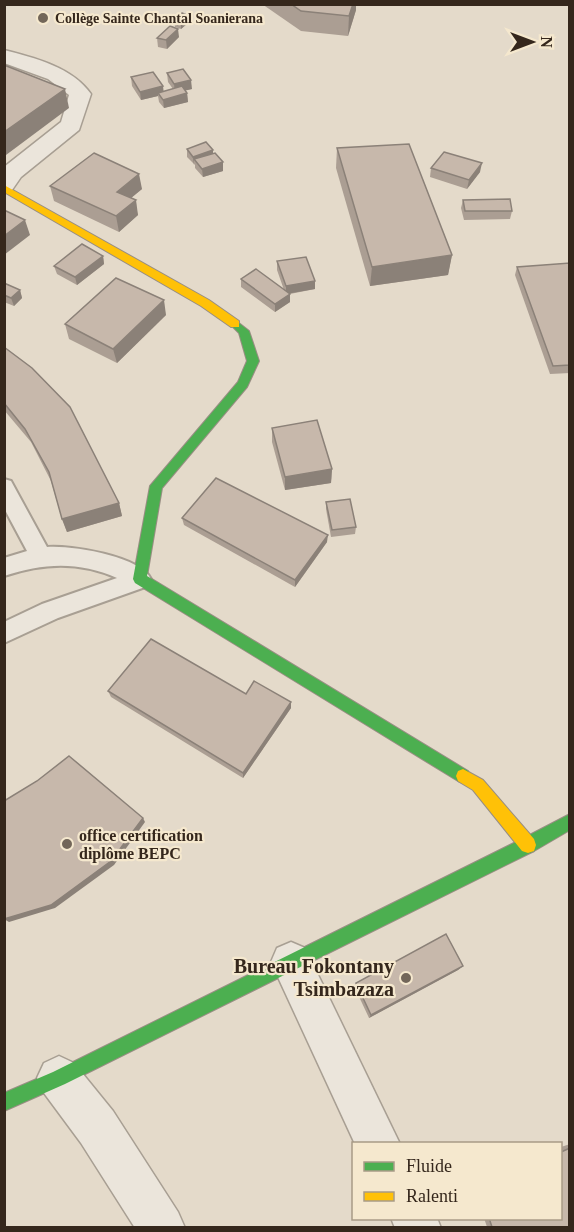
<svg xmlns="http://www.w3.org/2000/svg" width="574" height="1232" font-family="Georgia,serif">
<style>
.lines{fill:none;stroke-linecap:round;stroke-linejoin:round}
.lane-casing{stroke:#a89f93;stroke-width:4}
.street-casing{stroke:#a89f93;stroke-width:3}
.fast-casing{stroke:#988e83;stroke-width:2}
.slow-casing{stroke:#988e83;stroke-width:2}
.lane{fill:#ebe5db;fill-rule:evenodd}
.street{fill:#ebe5db;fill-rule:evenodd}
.fast{fill:#4caf50;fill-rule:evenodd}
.slow{fill:#ffc107;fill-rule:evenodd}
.wall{fill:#ab9e93}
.shaded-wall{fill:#8b8178}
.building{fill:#c7b8ab;stroke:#8b8178;stroke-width:1.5}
.poi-dot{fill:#726659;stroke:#f5e8ce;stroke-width:2}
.labels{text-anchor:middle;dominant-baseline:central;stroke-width:4.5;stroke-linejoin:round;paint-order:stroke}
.far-poi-label{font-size:14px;font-weight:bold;fill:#35271c;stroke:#f5e8ce;text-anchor:start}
.poi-label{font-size:16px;font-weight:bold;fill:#35271c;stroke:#f5e8ce;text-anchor:start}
.near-poi-label{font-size:20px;font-weight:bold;fill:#35271c;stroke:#f5e8ce;text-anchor:end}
</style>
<rect width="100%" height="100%" fill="#e4daca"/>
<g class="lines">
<!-- lane casing -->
<g class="lane-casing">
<path id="lane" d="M4,479L11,481L47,547C71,545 140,556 151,579L148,586L58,618L4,643V622L42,604L117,578C79,561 43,563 4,576V558L27,551L4,508Z"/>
</g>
<!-- street casing -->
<g class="street-casing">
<g id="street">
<path d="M4,50C35,58 72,67 91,94L79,130L21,177L12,190L4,192V167L61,122L69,95L48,79L4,63Z"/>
<polygon points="291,942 305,948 400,1144 355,1144 271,962 277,948"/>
<polygon points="59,1056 74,1063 113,1111 178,1212 185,1228 135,1228 81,1143 44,1093 37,1078 44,1063"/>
<polygon points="391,1218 437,1218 441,1228 395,1228"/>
</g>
</g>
<!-- fast casing -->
<g class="fast-casing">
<g id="fast">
<polygon points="235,320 249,331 259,361 247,387 162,488 147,576 468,771 470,776 468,781 463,783 458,781 135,583 133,579 150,486 238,382 247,361 239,333 230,324"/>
<polygon points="570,814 570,830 534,851 65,1084 4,1111 4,1093 53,1072 522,839"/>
</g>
</g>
<!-- slow casing -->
<g class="slow-casing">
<g id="slow">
<polygon points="4,185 209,300 239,321 239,327 231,327 201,306 4,192"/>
<polygon points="463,769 483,780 534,839 536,845 534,851 528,853 522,851 473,790 458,781 456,776 458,771"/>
</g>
</g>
<!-- lane -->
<use href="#lane" class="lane"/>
<!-- street -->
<use href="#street" class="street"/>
<!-- fast -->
<use href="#fast" class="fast"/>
<!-- slow -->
<use href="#slow" class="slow"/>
</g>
<!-- wall -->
<g class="wall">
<polygon points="262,4 356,4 356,10 348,36 301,31"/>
<polygon points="187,15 188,23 181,29 175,27 174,19"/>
<polygon points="179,37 167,49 158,47 157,38"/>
<polygon points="167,73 192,89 185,90 187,93 188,102 164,108 159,102 158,96 141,100 132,86 131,77 163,86 163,92 173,89 168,82"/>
<polygon points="337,148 452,255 448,275 370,286 336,168"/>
<polygon points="187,149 213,150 213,153 223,162 223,171 203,177 195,168 195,165 187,157"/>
<polygon points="431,168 480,172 467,189 430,177"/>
<polygon points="50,186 142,189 131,198 138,215 119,232 54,201"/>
<polygon points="463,200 512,211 510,219 464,220 461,208"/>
<polygon points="103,256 104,264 77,285 57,274 54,266"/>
<polygon points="277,261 315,281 315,289 290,294 290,302 275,312 241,287 241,279 284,290 277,270"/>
<polygon points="570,263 570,373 550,374 515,275 517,267"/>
<polygon points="4,283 20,290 22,298 14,306 4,302"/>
<polygon points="166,315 117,363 69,339 65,324"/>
<polygon points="4,347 119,503 122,516 67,532 62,519 51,481 31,442 4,410"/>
<polygon points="272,428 332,469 331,483 285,490 272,442"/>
<polygon points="326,502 356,527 355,534 331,537 326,509"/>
<polygon points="182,518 327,542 295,587 184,525"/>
<polygon points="108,691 291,702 291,708 243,778 111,697"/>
<polygon points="463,966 458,970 369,1018 354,986 356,983"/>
<polygon points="570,1144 570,1227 487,1227 484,1218 561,1218 561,1147"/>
</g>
<!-- shaded-wall -->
<g class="shaded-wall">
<polygon points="353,4 356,4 356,10 348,36 349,16"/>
<polygon points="187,15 188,23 181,29 181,21"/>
<polygon points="178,29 179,37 167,49 166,40"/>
<polygon points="191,80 192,89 175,93 174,84"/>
<polygon points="163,86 164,95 158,93 158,96 141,100 140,92"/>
<polygon points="65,89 69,108 6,155 4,148 4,132"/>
<polygon points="187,93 188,102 164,108 163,100"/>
<polygon points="213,150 213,159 194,159 194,165 193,157"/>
<polygon points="223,162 223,171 203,177 202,169"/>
<polygon points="482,163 480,172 467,189 469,180"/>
<polygon points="139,174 142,189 120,207 117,192"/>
<polygon points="136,200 138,215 119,232 116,216"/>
<polygon points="25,220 30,235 4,255 4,236"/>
<polygon points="452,255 448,275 370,286 372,267"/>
<polygon points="103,256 104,264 77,285 75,277"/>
<polygon points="315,281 315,289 286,294 286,286"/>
<polygon points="20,290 22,298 14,306 11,298"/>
<polygon points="290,294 290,302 275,312 275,304"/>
<polygon points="164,300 166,315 117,363 113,349"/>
<polygon points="332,469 331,483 285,490 285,477"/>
<polygon points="119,503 122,516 67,532 62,519"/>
<polygon points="328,535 327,542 295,587 295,580"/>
<polygon points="291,702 291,708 243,778 243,773"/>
<polygon points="143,818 145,822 114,865 55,908 9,922 4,919"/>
<polygon points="463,966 458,970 369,1018 371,1015"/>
</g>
<!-- building -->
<g class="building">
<polygon points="291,4 353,4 349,16 301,11"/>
<polygon points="182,13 187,15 181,21 174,19"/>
<polygon points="170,26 178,29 166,40 157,38"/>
<polygon points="4,65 65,89 4,132"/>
<polygon points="183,69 191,80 174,84 167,73"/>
<polygon points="153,72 163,86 140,92 131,77"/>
<polygon points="182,86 187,93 163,100 158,93"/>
<polygon points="206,142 213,150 193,157 187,149"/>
<polygon points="409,144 452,255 372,267 337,148"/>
<polygon points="444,152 482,163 469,180 431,168"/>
<polygon points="94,153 139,174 117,192 136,200 116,216 50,186"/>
<polygon points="215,153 223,162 202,169 194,159"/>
<polygon points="510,199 512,211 465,211 463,200"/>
<polygon points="4,210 25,220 4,236"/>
<polygon points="82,244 103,256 75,277 54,266"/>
<polygon points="306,257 315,281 286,286 277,261"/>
<polygon points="570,263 570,365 553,366 517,267"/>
<polygon points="256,269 290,294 275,304 241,279"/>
<polygon points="116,278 164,300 113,349 65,324"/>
<polygon points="4,283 20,290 11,298 4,295"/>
<polygon points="4,347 32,368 70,407 119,503 62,519 49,472 25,429 4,403"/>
<polygon points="317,420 332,469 285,477 272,428"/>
<polygon points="216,478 328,535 295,580 182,518"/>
<polygon points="350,499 356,527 332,530 326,502"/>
<polygon points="151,639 246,694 254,681 291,702 243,773 108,691"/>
<polygon points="69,756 143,818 111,861 51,905 4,919 4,801 37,781"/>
<polygon points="446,934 463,966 371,1015 356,983"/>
<polygon points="570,1148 570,1227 492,1227 489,1218 561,1218 561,1152"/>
</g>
<!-- markers -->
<g class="poi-dot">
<circle cx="43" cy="18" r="6"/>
<circle cx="67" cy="844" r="6"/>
<circle cx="406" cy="978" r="6"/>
</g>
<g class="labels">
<!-- far-poi labels -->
<g class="far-poi-label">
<text x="55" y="18">Collège Sainte Chantal Soanierana</text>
</g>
<!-- poi labels -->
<g class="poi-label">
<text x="79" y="835">office certification<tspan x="79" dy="18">diplôme BEPC</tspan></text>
</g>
<!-- near-poi labels -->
<g class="near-poi-label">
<text x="394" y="966">Bureau Fokontany<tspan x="394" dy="23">Tsimbazaza</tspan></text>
</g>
</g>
<!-- border -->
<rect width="574" height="1232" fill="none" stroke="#35271c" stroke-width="12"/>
<!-- legend -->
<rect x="352" y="1142" width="210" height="78" fill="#f5e8ce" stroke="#a89b87" stroke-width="1.5"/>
<rect x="364" y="1162" width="30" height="9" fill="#4caf50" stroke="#a89b87" stroke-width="1.5"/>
<text x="406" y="1172" font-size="18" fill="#35271c">Fluide</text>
<rect x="364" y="1192" width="30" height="9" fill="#ffc107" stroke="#a89b87" stroke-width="1.5"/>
<text x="406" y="1202" font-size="18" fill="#35271c">Ralenti</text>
<!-- north arrow -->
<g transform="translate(532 42) rotate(90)" stroke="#f5e8ce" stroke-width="4.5" paint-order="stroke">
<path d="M0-4.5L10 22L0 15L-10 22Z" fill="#35271c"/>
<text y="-9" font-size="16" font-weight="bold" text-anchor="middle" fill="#35271c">N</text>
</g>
</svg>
